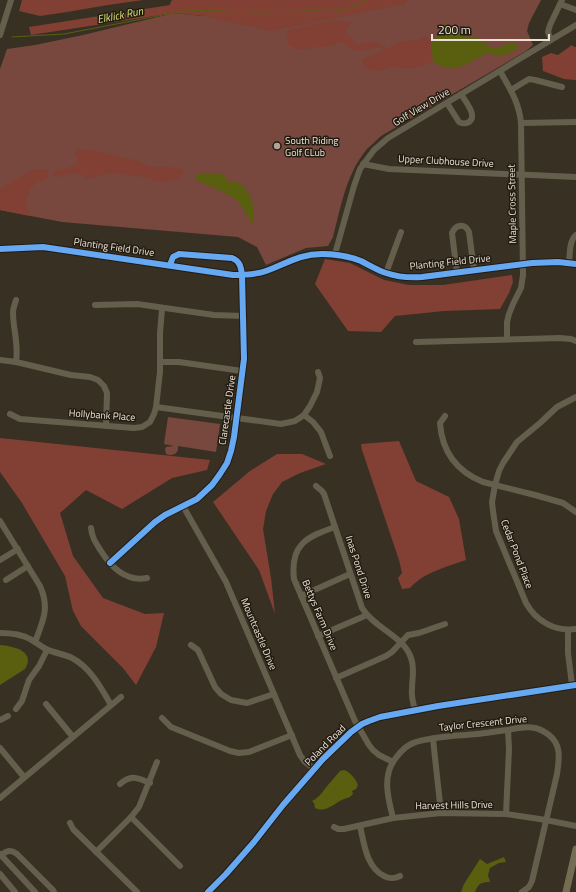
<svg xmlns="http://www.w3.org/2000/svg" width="576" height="892" font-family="'Titillium Web',sans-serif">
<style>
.green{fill:#78473d}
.forest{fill:#814033}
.water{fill:#595f0f}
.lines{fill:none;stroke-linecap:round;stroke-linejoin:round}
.stream{stroke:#595f0f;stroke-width:1}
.minor{stroke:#645f4d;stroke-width:6}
.major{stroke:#746d54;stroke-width:7}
.cycleway-casing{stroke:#221b11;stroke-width:8}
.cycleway{stroke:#66a8f1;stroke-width:6}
.poi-dot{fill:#aea497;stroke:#221b11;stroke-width:1.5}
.labels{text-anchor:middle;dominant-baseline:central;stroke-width:3;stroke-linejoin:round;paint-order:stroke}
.street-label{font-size:10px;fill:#ede2d5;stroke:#221b11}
.poi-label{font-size:10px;fill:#ede2d5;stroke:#221b11;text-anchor:start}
.water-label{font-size:11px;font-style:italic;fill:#d5e276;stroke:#221b11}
</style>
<rect width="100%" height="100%" fill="#393024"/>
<!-- green -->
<g class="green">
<path d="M407,0H541L529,23L527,31L533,45L526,51L487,74L381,136C376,141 371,145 367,149C346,174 341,207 333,237L328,246L306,248L266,265L257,247L238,237L62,222L0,210V69L7,49L35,45L83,35L174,13L203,16L404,4Z"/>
<path d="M168,417L220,424L216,452L178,446V449C177,455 171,456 166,454L165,449L166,447L174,446L164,444Z"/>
</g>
<!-- forest -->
<g class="forest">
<polygon points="22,0 143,0 108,5 67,12 40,16 19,11"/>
<polygon points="173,0 407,0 404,4 271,31 203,16 174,13 31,35 29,27 170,5 171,1"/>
<path d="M352,21L345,32L357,45C370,41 376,40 387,49L397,43L419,39L426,36L431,43L433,62C426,64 419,67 411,68C405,68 398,66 392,67C389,67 386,69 383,70C374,71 363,70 362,60L367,57L383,51L382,48H375L358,51L351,49L343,43L338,42L334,45L325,47H316L300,50L288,45L286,31L325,22Z"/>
<polygon points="572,45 574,47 576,47 576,80 564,79 543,71 542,57 551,53 558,55"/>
<polygon points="77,149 96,151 138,161 151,167 169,167 183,170 179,180 172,179 164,182 157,182 148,177 132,176 119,173 108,173 94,178 87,178 80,174 68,174 58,177 53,176 54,172 73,166 76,163 78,159 75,154"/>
<path d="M38,169L48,170V178L35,183L30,190L26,198V205L30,216L0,210V189C13,183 25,172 38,169Z"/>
<polygon points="325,259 350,263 384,280 409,285 443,285 512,275 513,282 509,293 500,309 444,311 395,316 381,332 348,331 315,284"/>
<polygon points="0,438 210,460 207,470 172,478 122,509 86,490 60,513 73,556 103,598 145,614 164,613 156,647 136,685 123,668 81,626 73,611 65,576 22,503 0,472"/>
<path d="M399,441L416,481L449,497L459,519L466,560C447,567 424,572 410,588L402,589L398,578L402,573L399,560L362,450L361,444Z"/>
<polygon points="277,454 302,454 326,464 300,473 282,482 273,494 266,511 263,529 271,578 275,614 259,570 213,502 250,471"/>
</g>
<!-- water -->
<g class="water">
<path d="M447,24C453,31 460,35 469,37C472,37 475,37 478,38C484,40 489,50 497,48C506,46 506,40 517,44V49C504,57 500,56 487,53C477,58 459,71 448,68C443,67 438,64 433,62L431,43L437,37L444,25Z"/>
<path d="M204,173L221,174L225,176L226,180C230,183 236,181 241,184C242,185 244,187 245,188C255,199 253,211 254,225L251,222L246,213L236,199L219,190L196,180L195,175Z"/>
<path d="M0,645C13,646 36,651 25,669L0,685Z"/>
<path d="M344,770C350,772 356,779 358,785L356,789L352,791L353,794C350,798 346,798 342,800C333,804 326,813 315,808L314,803L312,801C319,798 323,791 328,785C332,780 336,776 340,771Z"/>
<path d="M504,857L506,862L499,863L490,868L488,875L490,882C481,882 478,884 475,892H461L464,884L480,859L487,864Z"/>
</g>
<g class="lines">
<!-- stream -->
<polyline class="stream" points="12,37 64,34 189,10 255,12 310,11 327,9 340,11 354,6 367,0"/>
<!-- minor -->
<g class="minor">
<polyline points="560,4 576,10"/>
<polyline points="0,35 11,0"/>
<polyline points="551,40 548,32 550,25 562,0"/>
<path d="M500,71C510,89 519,102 521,123L523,275L521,288L513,304L509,314L507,322V339"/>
<polyline points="511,90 529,79 535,80 562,87"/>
<path d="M447,103L459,122C463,124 465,124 469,122C478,116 465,101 461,94"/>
<polyline points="521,123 576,122"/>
<polyline points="363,164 389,169 576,177"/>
<path d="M0,249L43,247L233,275C244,275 255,275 266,271C286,264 299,254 322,254C335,254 348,256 361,261C369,265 377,270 386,273C398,277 410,278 422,277L532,263L558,262L576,264"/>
<polyline points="335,254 354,186 360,169 365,162 374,150 388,138 576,25"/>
<path d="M569,263C570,254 569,241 576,235"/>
<polyline points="386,273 401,232"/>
<path d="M457,273L452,233C456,224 465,223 469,232L474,270"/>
<polyline points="95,305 137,304 214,315 243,316"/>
<polyline points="416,342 560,338 571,339 576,341"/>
<polyline points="0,360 16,362 71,375 90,377 98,380 104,386 107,393 106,426"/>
<path d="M16,362C19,344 13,330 13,312C13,308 15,304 16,300"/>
<polyline points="161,362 179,362 242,371"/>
<path d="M576,397L557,407L540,423L517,442L503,463L499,471L495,485L492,502L493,511L496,531L526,603C536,621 555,632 576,629"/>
<polyline points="156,407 281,424 295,421 304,415 310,406 317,392 320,378 318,372"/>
<polyline points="10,414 20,419 134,428 142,427 150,422 154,414 156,407 160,372 160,333 162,309"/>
<polyline points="304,415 313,422 321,432 330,456"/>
<path d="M445,416L440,423C442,452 456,471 483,482L535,495L563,503L576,512"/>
<path d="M316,486L322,491L324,494L362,608C374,628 404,636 411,658C415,669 412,678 412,689C411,696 413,703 415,710"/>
<polyline points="183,506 226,582 300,755 305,762 314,769"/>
<path d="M0,521L40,586C50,608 43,621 35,642"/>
<path d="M335,527C306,537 290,545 294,579L355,721L369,745L373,750L379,755L393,762"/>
<path d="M91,528C92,538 96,543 101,551C111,567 126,582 147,578"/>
<polyline points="0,560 18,549"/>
<path d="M110,563L155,522L165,515L197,499L212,485L220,474L227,463L231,451L234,437L244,359L242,275C241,267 240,261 232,258L179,254L173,257L170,265"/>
<polyline points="6,580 28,566"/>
<polyline points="301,596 350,574"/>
<polyline points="568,630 568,653 572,685"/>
<path d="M0,633C10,633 21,634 30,639C36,642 40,646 46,649C54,653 64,654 72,658C91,668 101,688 111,705"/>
<polyline points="318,636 367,615"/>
<polyline points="191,645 198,650 215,687 221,694 231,700 247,703 274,694"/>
<polyline points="336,678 386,656 392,652 408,635 419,633 445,624"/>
<polyline points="46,704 73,737"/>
<polyline points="16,709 22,701 29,680 39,666 47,650"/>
<polyline points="162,718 171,727 230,751 239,753 249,752 292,735"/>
<polyline points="0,720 8,716"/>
<polyline points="433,739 441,813"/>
<polyline points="0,748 24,777"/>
<path d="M120,784C132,774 137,778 150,783"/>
<polyline points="0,798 121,697"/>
<polyline points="506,814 509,749 508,730"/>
<polyline points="131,817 180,866"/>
<path d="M393,818C388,798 382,776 395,759C400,752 408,744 416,742C436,736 457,736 477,734C487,733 498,731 508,730C517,728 526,726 535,728C540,729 545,732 549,735C562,745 559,760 557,774L532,881L529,887L522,892"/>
<polyline points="70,823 73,829 137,892"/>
<path d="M360,826C364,843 366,867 384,876C390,879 394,879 400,876"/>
<polyline points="334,827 338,829 344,829 393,818 441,813 506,814 546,820 576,826"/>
<polyline points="96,852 131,817 139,807 157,762"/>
<polyline points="0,854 35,892"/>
<path d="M0,856C6,851 10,849 17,854L53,890L54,892"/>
<polyline points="0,874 15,892"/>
<polyline points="208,892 226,874 254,842 283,805 323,759 351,732 362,724 369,721 380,717 438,706 576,685"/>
</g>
<!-- major -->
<polyline class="major" points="566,892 576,849"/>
<!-- cycleway casing -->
<g class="cycleway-casing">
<g id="cycleway">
<path d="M0,249L43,247L233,275C244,275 255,275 266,271C286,264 299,254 322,254C335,254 348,256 361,261C369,265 377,270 386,273C398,277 410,278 422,277L532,263L558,262L576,264"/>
<path d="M110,563L155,522L165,515L197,499L212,485L220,474L227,463L231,451L234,437L244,359L242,275C241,267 240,261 232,258L179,254L173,257L170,265"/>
<polyline points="208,892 226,874 254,842 283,805 323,759 351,732 362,724 369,721 380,717 438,706 576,685"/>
</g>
</g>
<!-- cycleway -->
<use href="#cycleway" class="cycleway"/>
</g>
<!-- markers -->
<circle class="poi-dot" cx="277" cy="146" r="4"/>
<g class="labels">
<!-- street labels -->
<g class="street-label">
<text transform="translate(421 107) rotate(-31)">Golf View Drive</text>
<text transform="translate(446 161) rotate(3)">Upper Clubhouse Drive</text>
<text transform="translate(512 204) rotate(-91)">Maple Cross Street</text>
<text transform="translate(114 247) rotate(8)">Planting Field Drive</text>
<text transform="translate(450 262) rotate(-6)">Planting Field Drive</text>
<text transform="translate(227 410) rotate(-82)">Clarecastle Drive</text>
<text transform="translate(102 415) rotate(4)">Hollybank Place</text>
<text transform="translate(517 554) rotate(69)">Cedar Pond Place</text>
<text transform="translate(359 567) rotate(72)">Inas Pond Drive</text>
<text transform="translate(320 615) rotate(67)">Bettys Farm Drive</text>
<text transform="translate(259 634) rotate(67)">Mountcastle Drive</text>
<text transform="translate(483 723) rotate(-6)">Taylor Crescent Drive</text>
<text transform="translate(325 745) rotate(-45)">Poland Road</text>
<text transform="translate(454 805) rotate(-1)">Harvest Hills Drive</text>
</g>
<!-- poi labels -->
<g class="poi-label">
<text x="285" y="140">South Riding<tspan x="285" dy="12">Golf CLub</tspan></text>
</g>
<!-- water labels -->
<g class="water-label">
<text transform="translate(120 15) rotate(-11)">Elklick Run</text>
</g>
</g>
<!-- scale -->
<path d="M432 34v6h117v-6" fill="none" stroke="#ede2d5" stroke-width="2"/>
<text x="438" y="34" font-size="12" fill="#ede2d5" stroke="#221b11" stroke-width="3" paint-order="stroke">200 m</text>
</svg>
